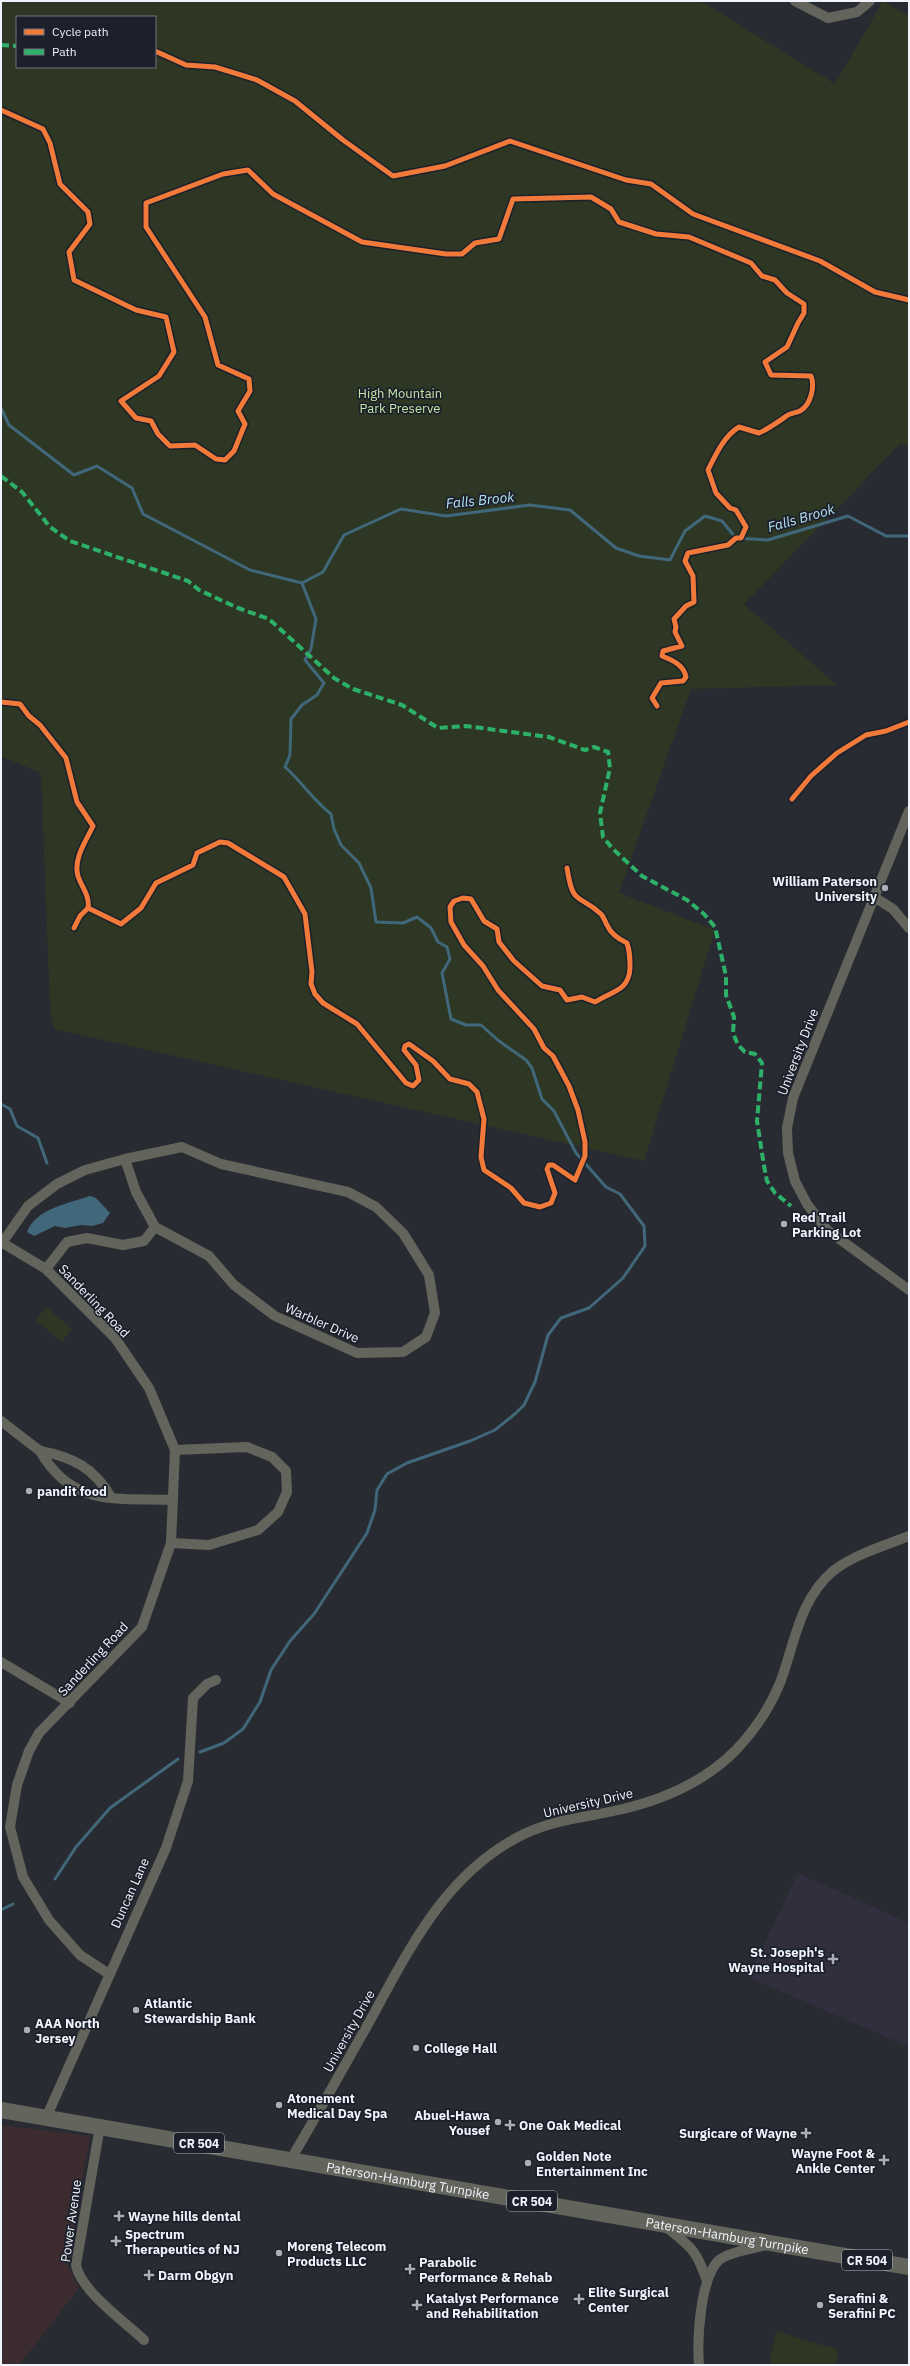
<svg xmlns="http://www.w3.org/2000/svg" width="910" height="2366" font-family="'IBM Plex Sans',sans-serif">
<style>
.industrial{fill:#3c2b2f}
.medical{fill:#312e3d}
.green{fill:#2d3724;fill-rule:evenodd}
.water{fill:#40687a}
.lines{fill:none;stroke-linecap:round;stroke-linejoin:round}
.stream{stroke:#40687a;stroke-width:3}
.street{stroke:#63645b;stroke-width:10}
.primary{stroke:#63655c;stroke-width:16}
.quiet{stroke:#2db169;stroke-width:4;stroke-dasharray:8 4;stroke-linecap:butt}
.cycleway-casing{stroke:#1b202b;stroke-width:8}
.cycleway{stroke:#f17a3a;stroke-width:5}
.poi-dot{fill:#aaaeb5;stroke:#1b202b;stroke-width:1.5}
.labels{text-anchor:middle;dominant-baseline:central;stroke-width:3.5;stroke-linejoin:round;paint-order:stroke}
.shield{fill:#1b202b;stroke:#b0b4bd;stroke-width:1}
.shield-label{font-size:12px;font-weight:bold;fill:#f0f4fc}
.park-label{font-size:13px;fill:#c3e2a5;stroke:#1b202b}
.poi-label{font-size:13px;font-weight:bold;fill:#f0f4fc;stroke:#1b202b;text-anchor:start}
.street-label{font-size:13px;fill:#f0f4fc;stroke:#1b202b}
.water-label{font-size:14px;font-style:italic;fill:#b7e3f6;stroke:#1b202b}
</style>
<rect width="100%" height="100%" fill="#292b32"/>
<!-- industrial -->
<polygon class="industrial" points="1,2125 90,2136 67,2264 79,2288 19,2365 1,2365"/>
<!-- medical -->
<polygon class="medical" points="798,1873 909,1923 909,2047 748,1977"/>
<!-- green -->
<g class="green">
<path d="M1,1H701L835,84L883,1L909,16V448L901,443L744,604L837,685L691,689L619,893L715,930L644,1161L54,1029L50,1008L41,773L1,756ZM17,17H155V67H17Z"/>
<polygon points="46,1307 72,1329 62,1342 36,1320"/>
<polygon points="776,2331 838,2350 836,2365 769,2365"/>
</g>
<!-- water -->
<path class="water" d="M90,1196L96,1198L110,1213L103,1223L92,1226L81,1225L65,1228L55,1226L34,1236L27,1232C35,1209 70,1203 90,1196Z"/>
<g class="lines">
<!-- stream -->
<g class="stream">
<polyline points="1,408 9,425 74,475 97,466 132,488 143,514 250,570 302,583 323,572 344,535 401,509 446,516 530,505 570,510 616,548 639,556 670,560 685,531 705,516 722,521 736,538 768,540 848,516 886,536 909,536"/>
<polyline points="1,1104 10,1109 17,1126 38,1138 47,1163"/>
<path d="M200,1752L224,1743L243,1729L260,1702L271,1670L290,1641L314,1614L367,1533L375,1510L377,1490L387,1474L407,1463L470,1441L495,1430L516,1413L524,1405L535,1382L548,1335L561,1318L589,1308L623,1278L645,1246L644,1226L620,1194L606,1187L576,1153L554,1111L542,1099L532,1068L526,1060L499,1041L481,1025H466L451,1019L442,973L450,959L447,947L438,942L431,928L417,917L403,923L376,922L371,888L359,863L341,845L334,829L331,814C313,800 302,782 285,767L290,755L291,719L302,705L317,695L324,683L305,660L311,649L316,619L302,583"/>
<polyline points="55,1879 76,1847 110,1808 178,1759"/>
<polyline points="1,1910 13,1904"/>
</g>
<!-- street -->
<g class="street">
<polyline points="795,1 828,18 857,12 870,1"/>
<polyline points="909,811 793,1098 787,1128 788,1153 795,1181 807,1204 826,1229 909,1290"/>
<polyline points="874,897 893,909 909,928"/>
<polyline points="1,1242 46,1269 115,1338 149,1388 175,1450 171,1543 142,1627 39,1733 29,1751 17,1785 10,1827 23,1877 49,1920 80,1955 109,1974"/>
<polyline points="2,1243 28,1206 57,1184 85,1170 125,1159 182,1147 221,1164 348,1192 376,1207 403,1233 429,1275 435,1313 426,1337 403,1352 357,1353 275,1316 234,1285 209,1256 155,1227 136,1192 125,1159"/>
<polyline points="46,1269 67,1242 87,1238 123,1245 144,1241 155,1227"/>
<polyline points="1,1421 40,1451"/>
<path d="M111,1497C94,1468 73,1457 40,1451C72,1507 116,1498 172,1500"/>
<polyline points="171,1543 209,1545 258,1530 278,1512 287,1492 286,1471 272,1457 247,1447 175,1450"/>
<polyline points="1,1662 70,1703"/>
<polyline points="46,2118 166,1848 188,1781 193,1698 207,1684 216,1680"/>
<path d="M100,2126L76,2265C80,2290 125,2322 144,2340"/>
<path d="M291,2159C317,2115 342,2070 367,2026C408,1952 444,1873 524,1834C555,1819 589,1817 623,1809C665,1799 706,1781 737,1749C755,1730 770,1707 780,1683C795,1643 799,1600 833,1571C855,1554 884,1546 909,1536"/>
<path d="M666,2227C691,2247 696,2249 707,2281"/>
<path d="M699,2365C697,2340 700,2280 718,2261C727,2252 755,2248 767,2245"/>
</g>
<!-- primary -->
<path class="primary" id="s1" d="M1,2110L909,2267"/>
<!-- quiet -->
<g class="quiet">
<polyline points="1,45 17,46"/>
<polyline points="1,476 22,492 50,527 70,541 188,581 199,590 238,608 269,619 334,678 353,689 402,705 438,728 466,726 549,737 585,750 594,747 608,752 610,768 600,813 603,837 613,849 642,876 687,900 704,914 715,927 726,976 726,995 734,1017 733,1033 738,1045 745,1052 755,1054 762,1063 757,1121 764,1166 767,1181 775,1193 791,1206"/>
</g>
<!-- cycleway casing -->
<g class="cycleway-casing">
<g id="cycleway">
<polyline points="155,51 186,65 215,67 257,80 295,101 343,140 393,176 445,166 510,141 626,180 651,184 693,214 820,261 875,292 909,300"/>
<path d="M1,110L43,129L50,143L60,184L88,212L90,224L69,252L74,280L136,310L166,317L174,352L159,376L121,401L136,418L151,421L158,434L170,446L195,445L216,459L225,460L234,451L245,424L238,411L250,391L249,379L218,365L205,317L146,227V203L223,174L248,170L273,194L362,242L446,254H462L475,243L499,239L513,199L591,197L611,209L619,222L656,234L689,237L751,263L762,276L775,280L787,293L804,304V313L798,323L787,347L765,362L771,375L811,376C815,386 811,405 800,411C796,413 791,413 788,415C778,422 770,428 759,433L739,427C724,436 716,454 708,470L716,493L730,508L736,510L746,527L741,538H736L728,545L688,553L685,561L693,576L694,602L686,606L674,619L676,627L675,632L682,646L663,651L662,656C672,660 684,665 686,677L683,681L661,683L652,698L657,706"/>
<path d="M1,702L20,704L29,716L40,725L66,758L77,802L93,826C86,841 73,859 78,876C82,888 90,896 88,908L80,916L74,928"/>
<polyline points="792,799 811,776 837,753 866,735 886,731 909,722"/>
<path d="M88,908L121,924L141,908L156,883L193,865L197,853L220,842L228,843L284,877L305,914L312,972L311,984L315,994L323,1003L357,1024L406,1083L413,1086L419,1080L416,1065L404,1050L405,1046L409,1044L433,1061L450,1079L469,1084L477,1092L484,1119L481,1157L484,1170L511,1188L524,1203L540,1207L551,1203L555,1193L547,1169L549,1165H553L575,1180L585,1156V1142L578,1110L569,1086L553,1056L544,1048L534,1029L498,990L483,966L464,945L451,922L450,907L454,901L463,898L471,899L484,921L497,929L499,942L514,961L542,986L560,990L567,1000L582,997L595,1002C612,991 629,991 630,968C630,958 630,952 627,943C618,939 611,934 607,925C605,922 604,917 601,914C578,893 573,907 567,868"/>
</g>
</g>
<!-- cycleway -->
<use href="#cycleway" class="cycleway"/>
</g>
<!-- markers -->
<g class="poi-dot">
<circle cx="885" cy="888" r="4"/>
<circle cx="784" cy="1224" r="4"/>
<circle cx="29" cy="1491" r="4"/>
<path d="M831 1953h4v4h4v4h-4v4h-4v-4h-4v-4h4z"/>
<circle cx="136" cy="2010" r="4"/>
<circle cx="27" cy="2030" r="4"/>
<circle cx="416" cy="2048" r="4"/>
<circle cx="279" cy="2105" r="4"/>
<circle cx="498" cy="2122" r="4"/>
<path d="M508 2119h4v4h4v4h-4v4h-4v-4h-4v-4h4z"/>
<path d="M804 2127h4v4h4v4h-4v4h-4v-4h-4v-4h4z"/>
<path d="M882 2154h4v4h4v4h-4v4h-4v-4h-4v-4h4z"/>
<circle cx="528" cy="2163" r="4"/>
<path d="M117 2210h4v4h4v4h-4v4h-4v-4h-4v-4h4z"/>
<path d="M114 2235h4v4h4v4h-4v4h-4v-4h-4v-4h4z"/>
<circle cx="279" cy="2253" r="4"/>
<path d="M408 2263h4v4h4v4h-4v4h-4v-4h-4v-4h4z"/>
<path d="M147 2269h4v4h4v4h-4v4h-4v-4h-4v-4h4z"/>
<path d="M577 2293h4v4h4v4h-4v4h-4v-4h-4v-4h4z"/>
<path d="M415 2299h4v4h4v4h-4v4h-4v-4h-4v-4h4z"/>
<circle cx="820" cy="2305" r="4"/>
</g>
<g class="labels">
<!-- shield labels -->
<g class="shield">
<rect x="174" y="2133" width="50" height="20" rx="3"/>
<rect x="507" y="2191" width="50" height="20" rx="3"/>
<rect x="842" y="2250" width="50" height="20" rx="3"/>
</g>
<g class="shield-label">
<text x="199" y="2143">CR 504</text>
<text x="532" y="2201">CR 504</text>
<text x="867" y="2260">CR 504</text>
</g>
<!-- park labels -->
<g class="park-label">
<text x="400" y="393">High Mountain<tspan x="400" dy="15">Park Preserve</tspan></text>
</g>
<!-- poi labels -->
<g class="poi-label">
<text x="877" y="881" text-anchor="end">William Paterson<tspan x="877" dy="15">University</tspan></text>
<text x="792" y="1217">Red Trail<tspan x="792" dy="15">Parking Lot</tspan></text>
<text x="37" y="1491">pandit food</text>
<text x="824" y="1952" text-anchor="end">St. Joseph's<tspan x="824" dy="15">Wayne Hospital</tspan></text>
<text x="144" y="2003">Atlantic<tspan x="144" dy="15">Stewardship Bank</tspan></text>
<text x="35" y="2023">AAA North<tspan x="35" dy="15">Jersey</tspan></text>
<text x="424" y="2048">College Hall</text>
<text x="287" y="2098">Atonement<tspan x="287" dy="15">Medical Day Spa</tspan></text>
<text x="490" y="2115" text-anchor="end">Abuel-Hawa<tspan x="490" dy="15">Yousef</tspan></text>
<text x="519" y="2125">One Oak Medical</text>
<text x="797" y="2133" text-anchor="end">Surgicare of Wayne</text>
<text x="875" y="2153" text-anchor="end">Wayne Foot &amp;<tspan x="875" dy="15">Ankle Center</tspan></text>
<text x="536" y="2156">Golden Note<tspan x="536" dy="15">Entertainment Inc</tspan></text>
<text x="128" y="2216">Wayne hills dental</text>
<text x="125" y="2234">Spectrum<tspan x="125" dy="15">Therapeutics of NJ</tspan></text>
<text x="287" y="2246">Moreng Telecom<tspan x="287" dy="15">Products LLC</tspan></text>
<text x="419" y="2262">Parabolic<tspan x="419" dy="15">Performance &amp; Rehab</tspan></text>
<text x="158" y="2275">Darm Obgyn</text>
<text x="588" y="2292">Elite Surgical<tspan x="588" dy="15">Center</tspan></text>
<text x="426" y="2298">Katalyst Performance<tspan x="426" dy="15">and Rehabilitation</tspan></text>
<text x="828" y="2298">Serafini &amp;<tspan x="828" dy="15">Serafini PC</tspan></text>
</g>
<!-- street labels -->
<g class="street-label">
<text transform="translate(798 1052) rotate(-69)">University Drive</text>
<text transform="translate(94 1301) rotate(46)">Sanderling Road</text>
<text transform="translate(322 1323) rotate(24)">Warbler Drive</text>
<text transform="translate(93 1659) rotate(-47)">Sanderling Road</text>
<text transform="translate(588 1803) rotate(-13)">University Drive</text>
<text transform="translate(130 1893) rotate(-66)">Duncan Lane</text>
<text transform="translate(349 2031) rotate(-61)">University Drive</text>
<text stroke="none"><textPath href="#s1" startOffset="413">Paterson-Hamburg Turnpike</textPath></text>
<text transform="translate(71 2221) rotate(-82)">Power Avenue</text>
<text stroke="none"><textPath href="#s1" startOffset="737">Paterson-Hamburg Turnpike</textPath></text>
</g>
<!-- water labels -->
<g class="water-label">
<text transform="translate(480 500) rotate(-6)">Falls Brook</text>
<text transform="translate(801 518) rotate(-16)">Falls Brook</text>
</g>
</g>
<!-- border -->
<rect width="910" height="2366" fill="none" stroke="#f0f4fc" stroke-width="4"/>
<!-- legend -->
<rect x="16" y="16" width="140" height="52" fill="#1b202b" stroke="#70757f"/>
<rect x="24" y="29" width="20" height="6" fill="#f17a3a" stroke="#70757f"/>
<text x="52" y="36" font-size="12" fill="#f0f4fc">Cycle path</text>
<rect x="24" y="49" width="20" height="6" fill="#2db169" stroke="#70757f"/>
<text x="52" y="56" font-size="12" fill="#f0f4fc">Path</text>
</svg>
